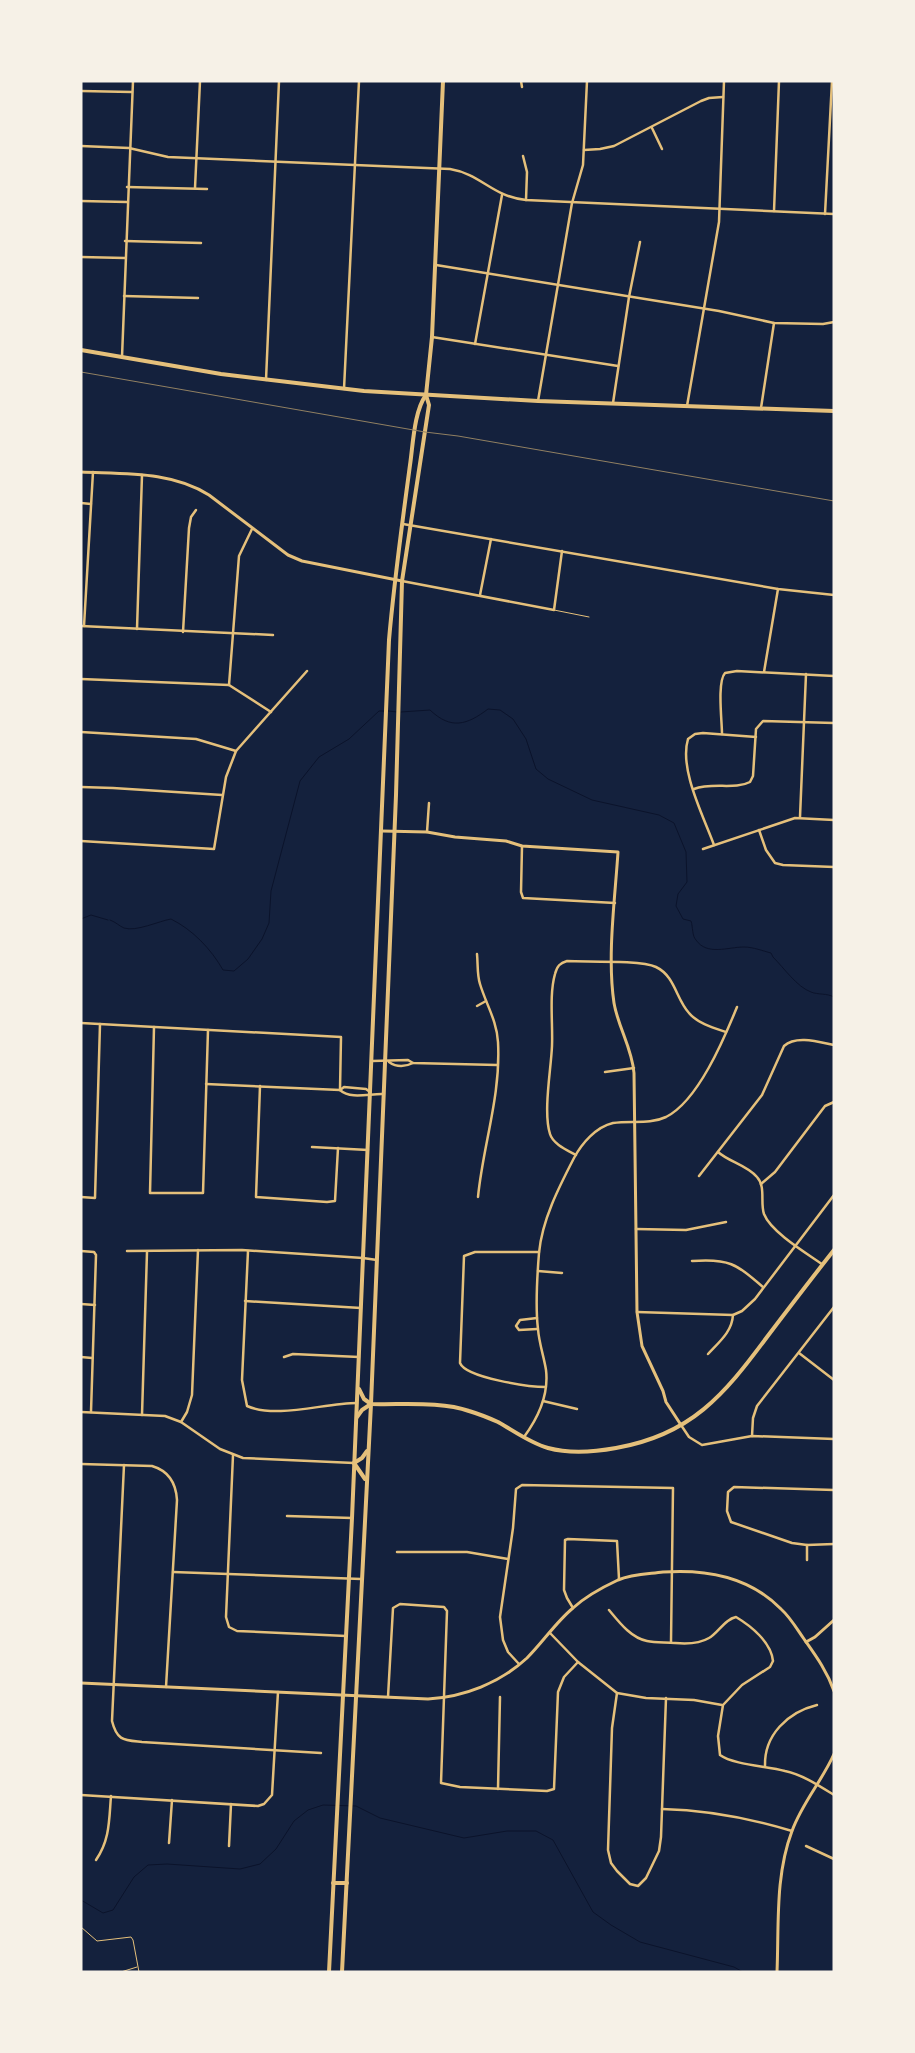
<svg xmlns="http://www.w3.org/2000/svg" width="915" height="2053" font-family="'Libre Baskerville',serif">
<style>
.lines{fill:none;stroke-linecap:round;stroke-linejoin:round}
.stream{stroke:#0b132b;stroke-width:1}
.service{stroke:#e5c07b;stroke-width:1}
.minor{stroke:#e5c07b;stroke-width:2.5}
.tertiary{stroke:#e5c07b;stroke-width:3}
.secondary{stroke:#e5c07b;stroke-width:4}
.primary{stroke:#e5c07b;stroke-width:4}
.rail{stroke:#918062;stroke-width:1}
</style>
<rect width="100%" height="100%" fill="#14213d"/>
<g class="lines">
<!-- stream -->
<g class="stream">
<polyline points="388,711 397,712"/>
<path d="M401,712L430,710C451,730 467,725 488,709L500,710L513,719L526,739L536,769L548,779L592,800L659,815L674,823L686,852L687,882L678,894L676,906L683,919L691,921C693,927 692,936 696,940C707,956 728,947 744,947C753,947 763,951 771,953L773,957C784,968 797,987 811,992C818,995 827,993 834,997"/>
<polyline points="81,919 91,915 108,920"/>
<path d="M110,920C116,922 119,926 124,928C136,932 159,921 171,919C193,930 211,949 223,970L234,971L248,959L262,939L269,923L271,891L300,781L319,757L349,739L379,711H384"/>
<polyline points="81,1900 103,1913 113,1910 134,1877 148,1865 167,1864 240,1869 260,1864 276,1849 294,1821 308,1810 323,1805 356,1806 380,1818 464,1838 507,1831 536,1831 553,1840 593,1912 611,1925 640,1942 734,1967 743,1972"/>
</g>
<!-- service -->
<g class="service">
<polyline points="554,610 589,617"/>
<polyline points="81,1927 97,1941 131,1937 133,1940 139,1972"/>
<polyline points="121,1972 137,1967"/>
</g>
<!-- minor -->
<g class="minor">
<polyline points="521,81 522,87"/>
<polyline points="81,91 132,92"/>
<polyline points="652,128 662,149"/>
<path d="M81,146L129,148L168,157L450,169C481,174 493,197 526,200L834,214"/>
<polyline points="584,150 600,149 614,146 701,101 709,98 723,97"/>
<polyline points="523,156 527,172 526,200"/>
<polyline points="127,187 207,189"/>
<polyline points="195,188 200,81"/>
<polyline points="81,201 127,202"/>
<polyline points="774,211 779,81"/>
<polyline points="825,214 832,81"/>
<polyline points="125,241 201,243"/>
<polyline points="81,257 125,258"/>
<polyline points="436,265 719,311 774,323 823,324 834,322"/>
<polyline points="124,296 198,298"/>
<polyline points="432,337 618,366"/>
<polyline points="475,344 502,195"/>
<polyline points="122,357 133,81"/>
<polyline points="266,380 279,81"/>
<polyline points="344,389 359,81"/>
<polyline points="538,401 572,203 583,165 587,81"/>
<polyline points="613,403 629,297 640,242"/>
<polyline points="687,406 719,222 724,81"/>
<polyline points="761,408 774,323"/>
<polyline points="81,503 91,504"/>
<polyline points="403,524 778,589 834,595"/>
<polyline points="402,581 554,610 562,551"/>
<polyline points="480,595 491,539"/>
<polyline points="81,626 273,635"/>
<polyline points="84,626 93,472"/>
<polyline points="137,629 142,475"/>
<polyline points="183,632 189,528 191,517 196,510"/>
<polyline points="764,672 778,589"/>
<polyline points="81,679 229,685 271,712"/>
<polyline points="229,685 239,556 252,529"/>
<polyline points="81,732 196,739 236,751"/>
<path d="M722,734C722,721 717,682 725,673L737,671L834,676"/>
<polyline points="81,787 113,788 222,795"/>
<path d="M694,789C712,782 735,790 750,782L753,776L756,729L763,721L834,723"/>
<polyline points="800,817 806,674"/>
<polyline points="759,830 766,850 775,863 783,865 834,867"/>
<polyline points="427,832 429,803"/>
<polyline points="81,841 214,849 226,777 236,751 307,671"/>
<path d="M714,845C703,815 679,769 688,739L695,734L703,733L756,737"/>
<polyline points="522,846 521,892 523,898 615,903"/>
<polyline points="703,849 795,818 834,820"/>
<path d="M477,954C478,964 477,975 480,984C486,1004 497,1021 498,1042C501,1096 483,1145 478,1197"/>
<polyline points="477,1006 486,1001"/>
<polyline points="81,1023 341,1037 340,1090"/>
<polyline points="154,1027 150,1193 203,1193 208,1030"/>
<polyline points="372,1061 408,1060 413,1063 497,1065"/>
<path d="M389,1062C396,1067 405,1067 413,1063"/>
<polyline points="605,1072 634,1068"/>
<polyline points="206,1084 340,1090 344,1087 366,1089 370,1092"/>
<polyline points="260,1086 256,1197 327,1202 335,1201 338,1148"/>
<path d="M340,1090C351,1100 371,1093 384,1094"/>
<polyline points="312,1147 368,1150"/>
<path d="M718,1152C729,1162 747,1165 757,1177C766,1187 760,1202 764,1214C771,1232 806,1253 822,1264"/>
<path d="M576,1155C567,1150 553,1144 550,1134C543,1112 551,1070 552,1046C553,1024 549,995 555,974C557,966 560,963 567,961C587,962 641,960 656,967C675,976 676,999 689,1013C697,1023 714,1028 726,1032"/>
<path d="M699,1176L762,1095L784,1046C796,1035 819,1042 834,1045"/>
<polyline points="761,1184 775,1172 825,1106 834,1102"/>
<polyline points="81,1197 95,1198 100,1024"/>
<polyline points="636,1229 686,1230 726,1222"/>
<polyline points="81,1251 94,1252 96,1255 91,1412"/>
<polyline points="127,1251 242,1250 363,1258 377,1260"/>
<path d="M248,1251L242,1380L247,1406C277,1419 324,1403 357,1403"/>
<path d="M539,1252H475L464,1256L460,1363C466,1378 530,1387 546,1387"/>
<path d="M692,1261C729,1258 736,1264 763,1287"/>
<polyline points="538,1271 562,1273"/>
<polyline points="245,1301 361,1308"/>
<polyline points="81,1304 95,1305"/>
<polyline points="637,1312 733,1315 742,1311 755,1299 834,1195"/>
<polyline points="537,1318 520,1320 516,1326 519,1330 537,1329"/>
<polyline points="799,1353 834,1380"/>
<path d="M708,1354C719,1342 732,1332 733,1315"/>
<polyline points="81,1357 92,1358"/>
<polyline points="284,1357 293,1354 359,1357"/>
<polyline points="543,1401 577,1409"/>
<polyline points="81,1412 165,1416 181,1422 220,1449 243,1458 354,1463"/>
<polyline points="142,1415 147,1252"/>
<polyline points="181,1422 187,1412 192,1395 198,1250"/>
<polyline points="681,1425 689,1437 702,1445 752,1436 834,1439"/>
<polyline points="752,1436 753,1418 757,1406 834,1307"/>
<path d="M524,1437C538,1418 549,1395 546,1370C544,1357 539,1343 538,1329C535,1305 537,1278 539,1253C542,1220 559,1187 574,1158C582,1143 596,1127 613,1123C631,1120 649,1125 666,1117C698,1101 724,1039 737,1007"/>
<polyline points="233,1455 226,1617 229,1627 237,1631 346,1636"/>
<path d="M81,1464L152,1466C169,1471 176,1483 177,1500L166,1687"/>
<path d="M124,1465L112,1721C117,1741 124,1740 142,1742L321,1753"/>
<polyline points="834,1490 734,1487 728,1492 727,1511 731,1522 792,1543 807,1545 834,1544"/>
<polyline points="287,1516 352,1518"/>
<polyline points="807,1545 807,1560"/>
<polyline points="397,1552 467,1552 508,1559"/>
<polyline points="173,1572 361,1579"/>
<polyline points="573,1608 567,1598 564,1590 565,1540 568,1539 617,1541 619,1579"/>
<path d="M609,1610C619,1622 631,1638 647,1641C656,1643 666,1642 675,1643C686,1644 699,1644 709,1638C718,1633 725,1619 736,1617C751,1626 771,1642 773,1661L770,1667L742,1685L723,1705L718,1736L720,1755C734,1765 767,1766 785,1771C803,1775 818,1785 834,1795"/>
<polyline points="550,1633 578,1662 617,1693 646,1698 694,1700 722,1705"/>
<polyline points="519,1664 508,1652 503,1640 500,1617 513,1528 516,1489 522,1485 673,1488 671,1642"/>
<polyline points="617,1693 612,1728 608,1850 611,1863 617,1871 630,1884 638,1886 646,1878 659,1851 661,1837 666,1698"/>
<polyline points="388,1697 393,1608 400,1604 444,1607 447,1611 441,1783 460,1787 547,1791 554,1789 558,1692 564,1677 578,1662"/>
<path d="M765,1766C764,1735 788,1712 817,1705"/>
<polyline points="498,1789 500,1697"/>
<polyline points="81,1795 258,1806 264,1804 272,1795 278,1692"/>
<path d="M662,1809C707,1810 749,1818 792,1831"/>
<polyline points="169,1843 172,1800"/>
<polyline points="229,1846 231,1804"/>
<polyline points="806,1846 834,1859"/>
<path d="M96,1860C110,1840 109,1820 111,1796"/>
</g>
<!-- tertiary -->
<g class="tertiary">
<path d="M81,472C124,474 172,471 209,495L288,555L302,561L402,581"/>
<path d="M382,831L427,832L455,837L506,841L522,846L618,852C615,899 607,956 614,1003C618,1027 632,1048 634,1073L637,1312L642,1346L663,1391L666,1402L681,1425"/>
<polyline points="806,1642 815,1637 834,1620"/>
<path d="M81,1683L428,1699C464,1697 500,1683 527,1658C543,1642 556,1622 573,1608C585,1597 603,1587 618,1580C632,1574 648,1574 663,1572C706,1569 750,1577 781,1609C790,1617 797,1629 804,1639C816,1656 827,1671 834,1691"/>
<path d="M777,1972C779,1925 775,1876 792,1831C802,1803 822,1781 834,1754"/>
</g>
<!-- secondary -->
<g class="secondary">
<path d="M359,1389L364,1399L371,1404C401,1405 442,1401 469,1411C479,1414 489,1418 498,1422C514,1431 530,1443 548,1448C570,1454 594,1452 616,1448C691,1435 724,1395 767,1337C789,1308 811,1279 834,1250"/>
<polyline points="357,1417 362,1410 371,1404"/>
<polyline points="354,1463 365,1479"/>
<polyline points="354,1463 362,1458 367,1451"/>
<polyline points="333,1883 347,1883"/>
<path d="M329,1972L352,1518L389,640C394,582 402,524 410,465C413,445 414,411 426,395"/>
<polyline points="342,1972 371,1404 396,795 402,581 429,405 426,395 432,337 443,81"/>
</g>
<!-- primary -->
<polyline class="primary" points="81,350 221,374 364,391 538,401 834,411"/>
<!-- rail -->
<polyline class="rail" points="81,372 425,432 458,436 834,501"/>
</g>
<!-- border -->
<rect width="915" height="2053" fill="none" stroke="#f6f1e7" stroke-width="165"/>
</svg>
